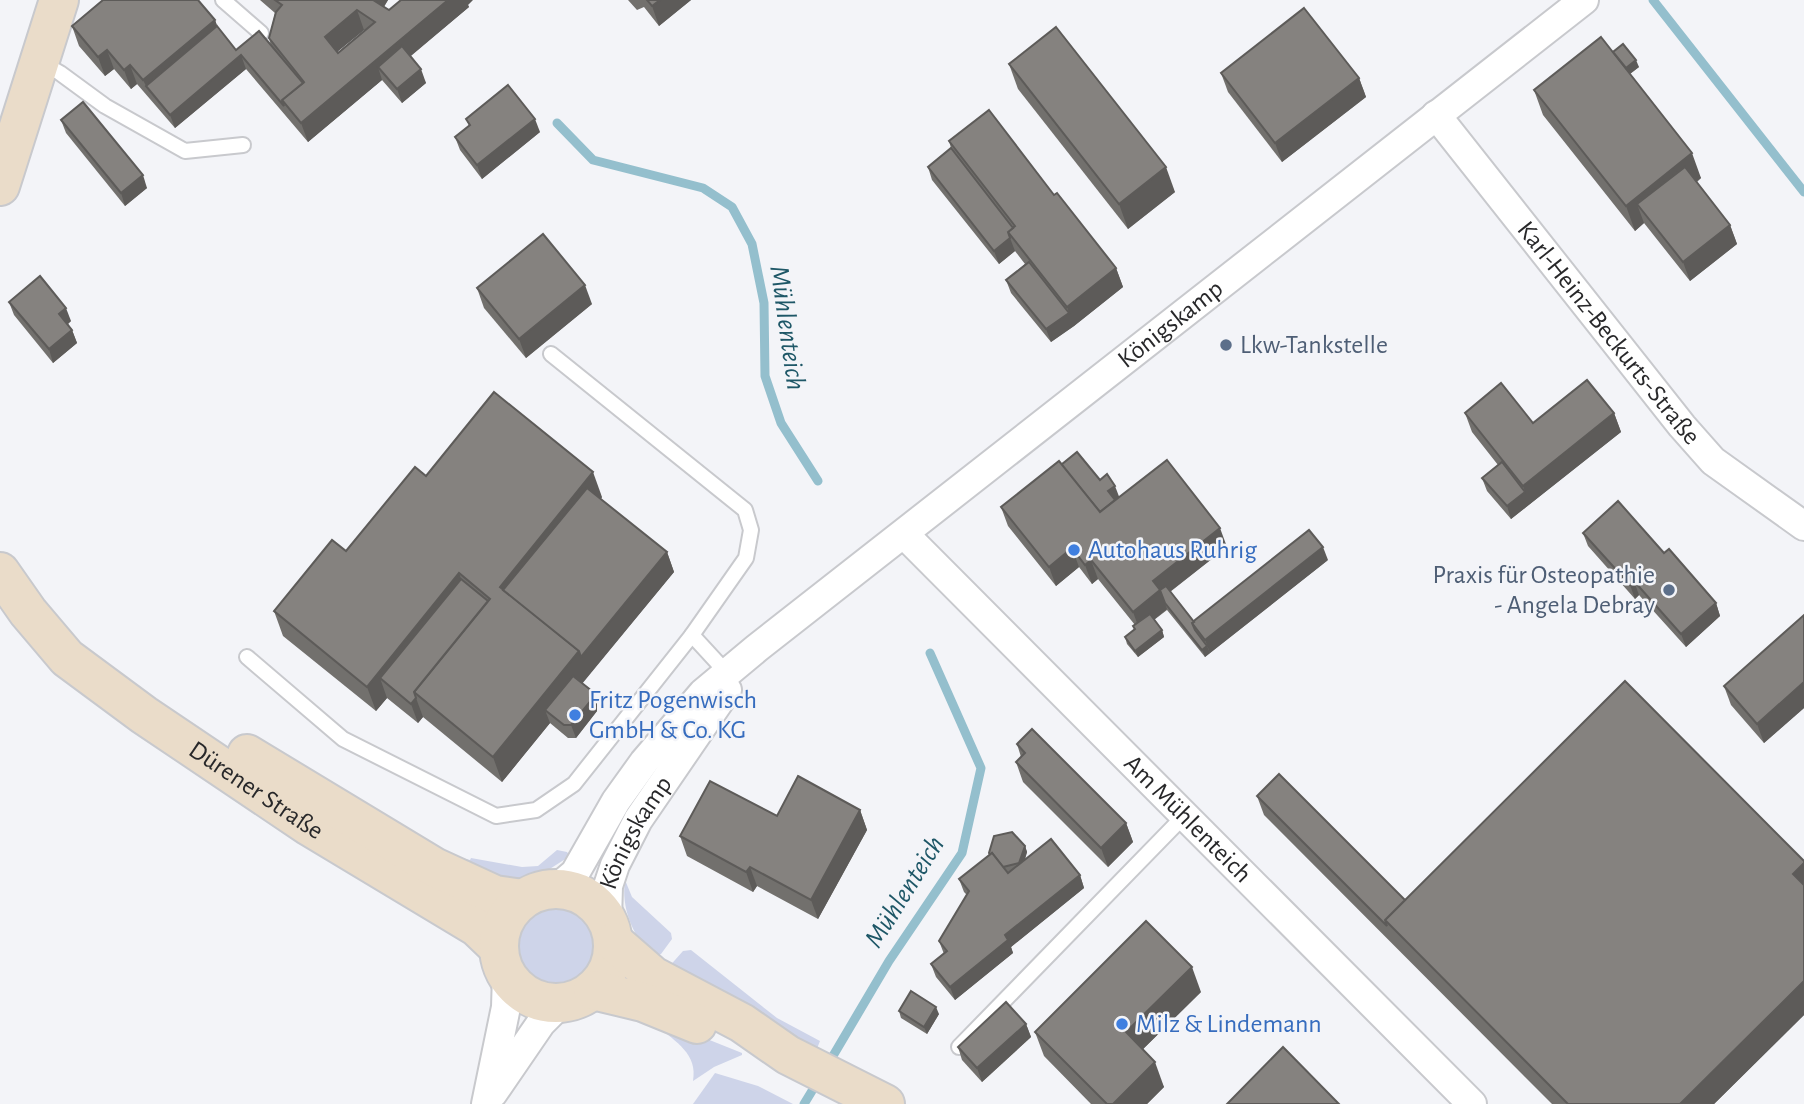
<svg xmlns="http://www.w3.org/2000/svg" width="1804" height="1104" font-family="'Alegreya Sans',sans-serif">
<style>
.green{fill:#ced4e9}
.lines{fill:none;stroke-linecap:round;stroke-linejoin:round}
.stream{stroke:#94bfcd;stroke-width:9}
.lane-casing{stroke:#c8c9cd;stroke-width:18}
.street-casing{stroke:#c8c9cd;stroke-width:32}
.secondary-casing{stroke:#c8c9cd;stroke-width:42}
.lane{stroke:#fff;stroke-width:14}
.street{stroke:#fff;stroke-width:28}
.secondary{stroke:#eadcc9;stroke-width:38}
.wall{fill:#72706d;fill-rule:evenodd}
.shaded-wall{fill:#5d5b59}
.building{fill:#85827f;stroke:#5d5b59;stroke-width:2;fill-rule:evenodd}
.service-dot{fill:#5c6f8a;stroke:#f3f4f8;stroke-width:2.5}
.shop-dot{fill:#3f7fe0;stroke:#f3f4f8;stroke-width:2.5}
.labels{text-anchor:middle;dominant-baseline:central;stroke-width:5;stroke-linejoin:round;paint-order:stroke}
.street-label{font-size:26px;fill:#28282a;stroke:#f3f4f8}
.service-label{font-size:26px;fill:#4e5e75;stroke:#f3f4f8;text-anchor:start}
.shop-label{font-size:26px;fill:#366cbe;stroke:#f3f4f8;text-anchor:start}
.water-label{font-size:28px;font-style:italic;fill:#1e5767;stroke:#f3f4f8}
</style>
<rect width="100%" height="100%" fill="#f3f4f8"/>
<!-- green -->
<g class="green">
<polygon points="420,847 470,860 471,858 522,867 538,866 557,850 567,852 570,856 545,872 510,880"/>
<path d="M625,880L632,897L671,933L672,939L661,954L650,957C633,932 621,910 625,880Z"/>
<circle cx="558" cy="945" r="42"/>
<polygon points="691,950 777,1018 820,1041 816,1051 667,969 683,951"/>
<path d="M657,1026L702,1037L742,1053V1055L714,1067L693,1081C698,1054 676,1042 657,1026Z"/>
<polygon points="715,1073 758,1086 793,1104 693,1104"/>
</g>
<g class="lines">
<!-- stream -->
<g class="stream">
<polyline points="1653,0 1804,192"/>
<polyline points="557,123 593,160 703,188 732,207 752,244 764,303 765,376 781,423 818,481"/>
<polyline points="827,1066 889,961 962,853 981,768 930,653"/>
<polyline points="804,1104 818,1081"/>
</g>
<!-- lane casing -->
<g class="lane-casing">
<g id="lane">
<polyline points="223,0 261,33"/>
<polyline points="41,62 60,73 105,106 185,151 243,145"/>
<polyline points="551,354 745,510 751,530 746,558 692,635 727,673"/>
<polyline points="247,657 343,739 496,816 536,810 574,784 692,635"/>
<polyline points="959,1047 1184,816"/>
</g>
</g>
<!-- street casing -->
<g class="street-casing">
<g id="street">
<path id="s1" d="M1436,115L1682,426L1713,461L1804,526"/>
<path id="s2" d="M904,534L1472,1104"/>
<path id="s3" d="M556,889L575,873L616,801L644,762L703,693L757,648L1584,0"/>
<path id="s4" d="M607,920L608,886L615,865L638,820L727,690"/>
<polyline points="493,1093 541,1023 561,1003"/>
<polyline points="486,1104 506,1007 507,974"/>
</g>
</g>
<!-- secondary casing -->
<g class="secondary-casing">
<g id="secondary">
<polyline points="0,186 59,0"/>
<path id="s5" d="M0,572L28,612L67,658L144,715L309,826L477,927L499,948"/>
<polyline points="247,754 434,867 495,895 523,899"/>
<circle cx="556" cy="946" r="57"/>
<polyline points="614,942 653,976 742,1023 788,1055 885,1104"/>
<polyline points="593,990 643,1002 697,1024"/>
</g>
</g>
<!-- lane -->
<use href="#lane" class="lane"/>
<!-- street -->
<use href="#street" class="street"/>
<!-- secondary -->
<use href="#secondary" class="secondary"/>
</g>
<!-- wall -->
<g class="wall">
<path d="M260,0H388L384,7L389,10L468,5L469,7L410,56L426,83L402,103L382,80L308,142L246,69L175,128L137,84L131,89L114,69L105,76L79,46L72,26L215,20L217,26L236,50L271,46L269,38L275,13ZM364,30H365L338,53L337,52Z"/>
<polygon points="628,0 691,0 659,26 644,7 637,10"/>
<polygon points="1613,52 1639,67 1630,74 1701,178 1697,182 1730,225 1737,244 1690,281 1644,223 1635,231 1543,115 1534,90"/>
<polygon points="1009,64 1175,192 1128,229 1018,89"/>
<polygon points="1221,73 1359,78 1366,97 1282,162 1228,92"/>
<polygon points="466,119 540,132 482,179 460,150 455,137 469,126"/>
<polygon points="61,120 147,188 125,206 66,133"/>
<polygon points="949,141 1054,195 1116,268 1123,287 1074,326 1051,342 1011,293 1006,280 1025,264 1015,251 999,264 932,180 928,167 951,148"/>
<polygon points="477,288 592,304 526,358 484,308"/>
<polygon points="9,302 71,321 68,324 72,330 77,343 53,363 14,315"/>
<polygon points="1465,413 1533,423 1614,413 1621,432 1511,519 1487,491 1482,478 1498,465 1472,432"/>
<polygon points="426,476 602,497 601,499 667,552 674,572 582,683 592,691 597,704 597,711 576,738 568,738 550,723 502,782 423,717 418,723 387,698 376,711 283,636 274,611 346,551"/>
<polygon points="1100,480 1119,497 1227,547 1170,592 1194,622 1328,560 1205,657 1167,610 1154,620 1162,630 1164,637 1138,657 1127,644 1125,637 1134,630 1133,626 1135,625 1098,579 1092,584 1079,567 1056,586 1008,526 1001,507"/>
<polygon points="1583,533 1664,553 1716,603 1720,616 1686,647 1639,595 1635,599 1588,546"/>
<polygon points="1804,615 1804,708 1764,743 1731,705 1724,686"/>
<polygon points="1017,744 1126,823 1133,842 1108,867 1023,782 1016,762 1021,757"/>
<polygon points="1257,796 1405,900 1804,861 1804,1015 1714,1104 1552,1104 1264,815"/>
<polygon points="860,810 867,830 818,919 757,886 753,892 687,856 680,836 777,816"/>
<polygon points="1025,846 1027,852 1025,860 1080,875 1084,888 1011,947 1013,953 955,1000 936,977 931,964 944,954 939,941 967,895 964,892 959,879 989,855 989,853"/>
<polygon points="1201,992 1143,1049 1164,1087 1147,1104 1091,1104 1044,1056 1035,1032"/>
<polygon points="899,1011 939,1014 927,1034 901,1018"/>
<polygon points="1026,1024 1031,1037 982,1082 962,1060 958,1047"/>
</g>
<!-- shaded-wall -->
<g class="shaded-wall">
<polygon points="375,0 388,0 377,17"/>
<polygon points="448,0 473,0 468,5 469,7 386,77 378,67 382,80 308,142 301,123"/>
<polygon points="660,0 691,0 659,26 652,6"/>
<polygon points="357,10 364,30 332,56 325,37"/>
<polygon points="215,20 222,39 146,86 143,80"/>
<polygon points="107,50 114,69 105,76 98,57"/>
<polygon points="241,55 246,69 175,128 170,115"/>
<polygon points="1636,60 1639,67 1623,79 1621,72"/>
<polygon points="130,65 137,84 131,89 124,70"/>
<polygon points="421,69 426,83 402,103 397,89"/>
<polygon points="1359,78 1366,97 1282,162 1275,143"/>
<polygon points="535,119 540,132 482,179 477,165"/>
<polygon points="1692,153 1701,178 1649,219 1637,204 1644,223 1635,231 1626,206"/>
<polygon points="1166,167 1175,192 1128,229 1119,204"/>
<polygon points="143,175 147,188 125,206 121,193"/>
<polygon points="1730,225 1737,244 1690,281 1683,262"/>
<polygon points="1010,238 1015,251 999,264 994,251"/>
<polygon points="1116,268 1123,287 1074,326 1051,342 1046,329 1069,313 1067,307"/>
<polygon points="585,285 592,304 526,358 519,339"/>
<polygon points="66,308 71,321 64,327 59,314"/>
<polygon points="72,330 77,343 53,363 49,349"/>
<polygon points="1614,413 1621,432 1511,519 1507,506 1525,492 1523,486"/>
<polygon points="593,472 602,497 515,604 500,587"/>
<polygon points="1115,486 1120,499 1113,505 1108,491"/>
<polygon points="1220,528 1227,547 1163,597 1167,609 1140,631 1133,612 1153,581"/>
<polygon points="1323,547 1328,560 1210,653 1205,640"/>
<polygon points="1072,548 1079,567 1056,586 1049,567"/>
<polygon points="667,552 674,572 554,718 545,710 550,723 502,782 493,757 579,651"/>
<polygon points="1091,560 1098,579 1092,584 1085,565"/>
<polygon points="459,573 468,598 380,678 387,698 376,711 367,687"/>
<polygon points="1634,581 1639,595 1635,599 1630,585"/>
<polygon points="1716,603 1720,616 1686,647 1681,634"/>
<polygon points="1162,630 1164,637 1138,657 1135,651"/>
<polygon points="1207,646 1210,653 1205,657 1202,650"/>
<polygon points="1804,682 1804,708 1764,743 1757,724"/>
<polygon points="592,691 597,704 597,711 576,738 571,725"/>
<polygon points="416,698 423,717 418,723 411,704"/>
<polygon points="860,810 867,830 818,919 811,900"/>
<polygon points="1126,823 1133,842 1108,867 1101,848"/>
<polygon points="1025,846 1027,852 1021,870 1019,863"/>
<polygon points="1804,863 1804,897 1793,874"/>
<polygon points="750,867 757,886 753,892 746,872"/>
<polygon points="1080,875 1084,888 1011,947 1013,953 955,1000 950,987 1005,935"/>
<polygon points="1192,967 1201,992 1135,1057 1126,1032"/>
<polygon points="1804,981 1804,1015 1714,1104 1680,1104"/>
<polygon points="936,1007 939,1014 927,1034 924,1027"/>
<polygon points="1026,1024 1031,1037 982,1082 977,1068"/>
<polygon points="1155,1062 1164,1087 1147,1104 1113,1104"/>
</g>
<!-- building -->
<g class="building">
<polygon points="103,0 198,0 215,20 143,80 130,65 124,70 107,50 98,57 72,26"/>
<path d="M275,0H373L389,10L401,0H448L301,123L282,100L304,82L269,38L276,12L282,5ZM357,10L375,22L338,53L325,37Z"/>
<polygon points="647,0 660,0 652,6"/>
<polygon points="1304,8 1359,78 1275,143 1221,73"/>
<polygon points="217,26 236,50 259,31 303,83 282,100 284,106 241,55 170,115 146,86"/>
<polygon points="1056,27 1166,167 1119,204 1009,64"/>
<polygon points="1601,37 1692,153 1626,206 1534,90"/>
<polygon points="1623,44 1636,60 1626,68 1613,52"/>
<polygon points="402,46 421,69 397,89 378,67"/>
<polygon points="508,85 535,119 477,165 455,137 470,125 466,119"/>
<polygon points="83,102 143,175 121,193 61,120"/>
<polygon points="989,110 1054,195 1057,193 1116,268 1067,307 1008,232 1015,226 949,141"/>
<polygon points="951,148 1013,228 1008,232 1010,238 994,251 928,167"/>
<polygon points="1685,167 1730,225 1683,262 1637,204"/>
<polygon points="543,234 585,285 519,339 477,288"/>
<polygon points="1029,262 1069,313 1046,329 1006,280"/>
<polygon points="40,276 66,308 59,314 72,330 49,349 9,302"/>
<polygon points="1587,380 1614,413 1523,486 1465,413 1501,383 1533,423"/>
<polygon points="494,392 593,472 500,587 579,651 493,757 414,692 490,599 459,573 367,687 274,611 332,540 346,551 415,467 426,476"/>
<polygon points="1077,452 1100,480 1107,474 1115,486 1108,491 1115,500 1100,512 1061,465"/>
<polygon points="1167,460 1220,528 1153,581 1160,590 1133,612 1091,560 1085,565 1072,548 1049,567 1001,507 1059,461 1100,512"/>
<polygon points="1502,462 1525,492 1507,506 1482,478"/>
<polygon points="587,488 667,552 581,657 579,651 503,590"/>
<polygon points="1618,501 1664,553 1669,549 1716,603 1681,634 1634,581 1630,585 1583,533"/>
<polygon points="1309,530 1323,547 1205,640 1192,623 1195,620"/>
<polygon points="461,579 488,601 414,692 416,698 411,704 380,678"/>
<polygon points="1166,586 1194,622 1192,623 1195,630 1207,646 1202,650 1165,603 1160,590"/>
<polygon points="1150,614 1162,630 1135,651 1125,637 1135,629 1133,626"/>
<polygon points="1804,615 1804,682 1757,724 1724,686"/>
<polygon points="573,676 592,691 593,698 571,725 564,725 545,710"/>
<polygon points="1625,681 1804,861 1804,863 1793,874 1804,885 1804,981 1680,1104 1568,1104 1385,920"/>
<polygon points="1032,729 1126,823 1101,848 1016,762 1025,753 1017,744"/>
<polygon points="1279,774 1405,900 1385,920 1387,926 1257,796"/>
<polygon points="798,776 860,810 811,900 750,867 746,872 680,836 710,781 777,816"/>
<polygon points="1012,832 1025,846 1019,863 1003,867 992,853 990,855 989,853 994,836"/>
<polygon points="1051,839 1080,875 1005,935 1008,940 950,987 931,964 947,951 939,941 969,891 959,879 992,853 1008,873"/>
<polygon points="1146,921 1192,967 1126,1032 1155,1062 1113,1104 1107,1104 1035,1032"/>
<polygon points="911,991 936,1007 924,1027 899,1011"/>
<polygon points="1006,1002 1026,1024 977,1068 958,1047"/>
<polygon points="1283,1047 1339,1104 1227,1104"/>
</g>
<!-- markers -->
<g class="service-dot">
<circle cx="1226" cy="345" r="7"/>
<circle cx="1669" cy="590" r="7"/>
</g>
<g class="shop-dot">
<circle cx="1074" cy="550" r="7"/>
<circle cx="575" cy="715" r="7"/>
<circle cx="1122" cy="1024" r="7"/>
</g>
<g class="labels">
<!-- street labels -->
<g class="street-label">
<text stroke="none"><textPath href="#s3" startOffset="842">Königskamp</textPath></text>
<text stroke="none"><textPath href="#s1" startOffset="278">Karl-Heinz-Beckurts-Straße</textPath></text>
<text stroke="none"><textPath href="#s5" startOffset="340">Dürener Straße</textPath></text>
<text stroke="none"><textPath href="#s2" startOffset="402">Am Mühlenteich</textPath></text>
<text stroke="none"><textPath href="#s4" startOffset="94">Königskamp</textPath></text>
</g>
<!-- service labels -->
<g class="service-label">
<text x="1240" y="345">Lkw-Tankstelle</text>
<text x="1655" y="575" text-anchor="end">Praxis für Osteopathie<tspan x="1655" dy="30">- Angela Debray</tspan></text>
</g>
<!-- shop labels -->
<g class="shop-label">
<text x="1088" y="550">Autohaus Ruhrig</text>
<text x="589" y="700">Fritz Pogenwisch<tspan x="589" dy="30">GmbH &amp; Co. KG</tspan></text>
<text x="1136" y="1024">Milz &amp; Lindemann</text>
</g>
<!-- water labels -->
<g class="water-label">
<text transform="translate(787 328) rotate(82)">Mühlenteich</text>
<text transform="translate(905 892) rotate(-58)">Mühlenteich</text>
</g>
</g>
</svg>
